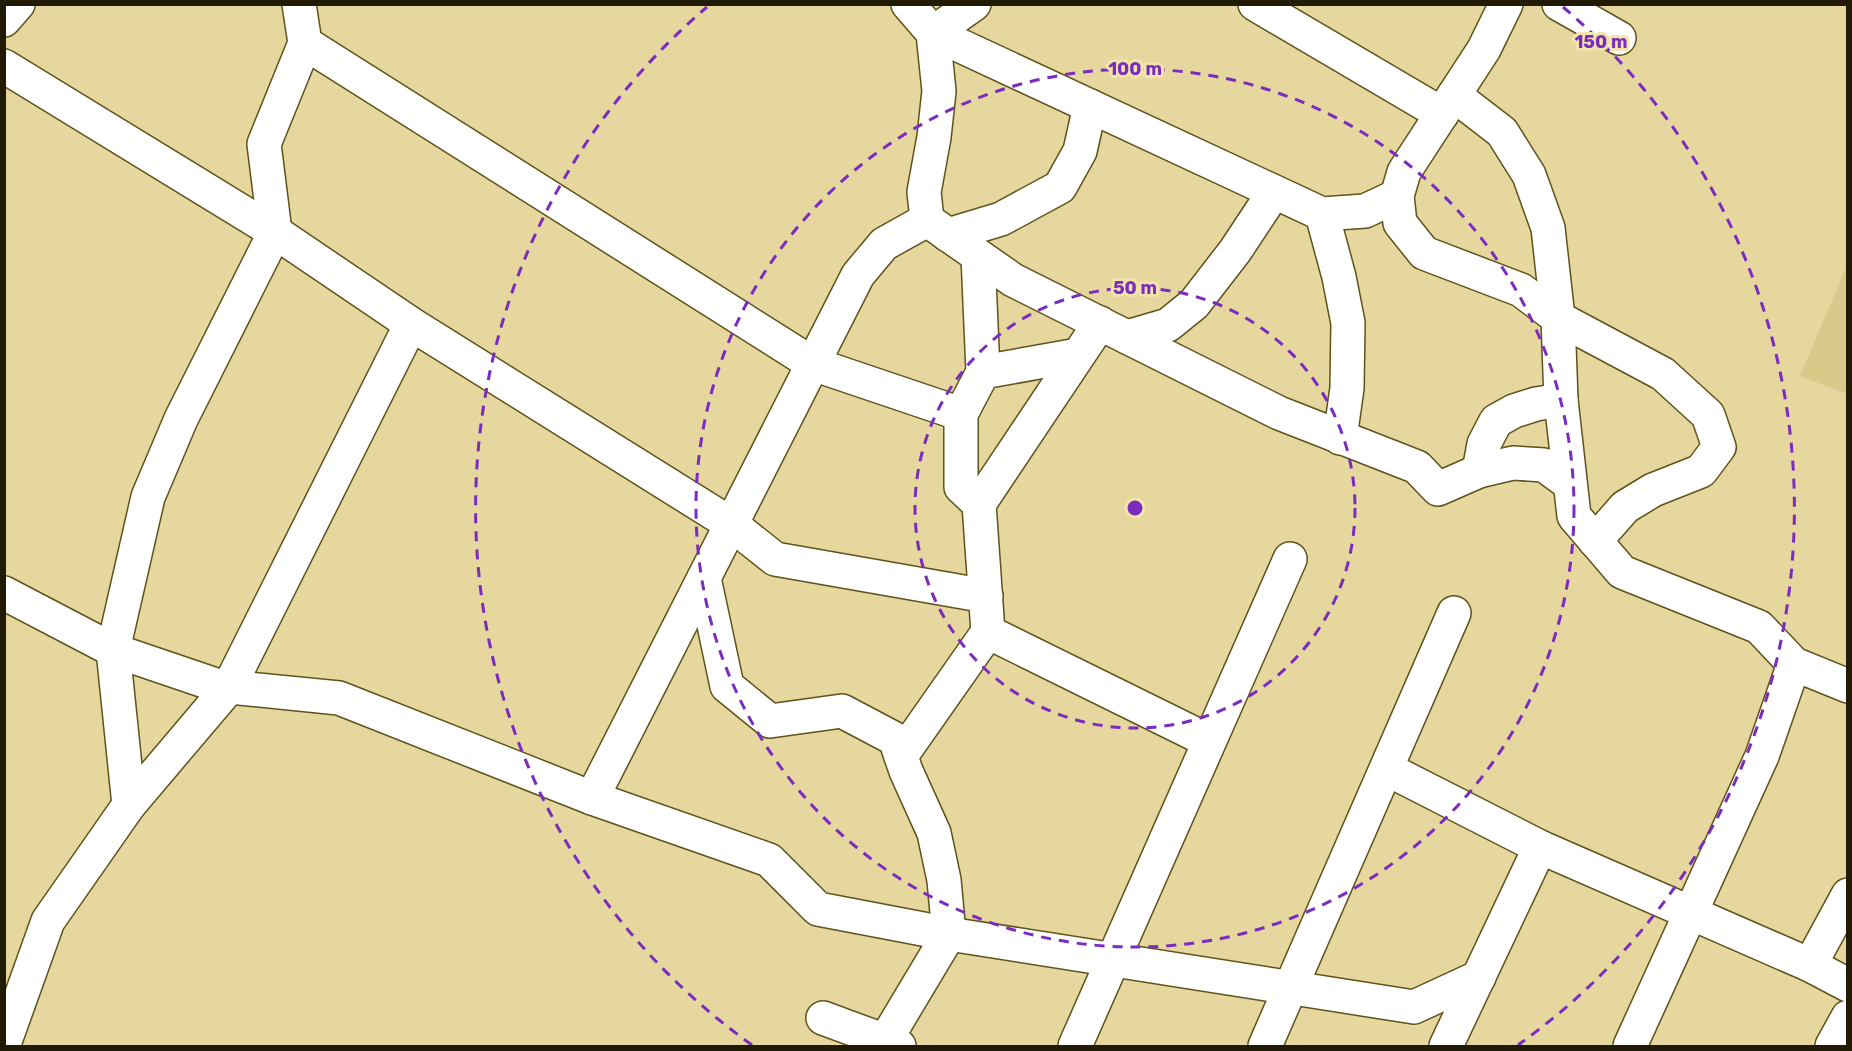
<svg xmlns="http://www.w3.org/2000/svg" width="1852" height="1051" font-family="Rubik,sans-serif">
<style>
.built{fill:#daca89}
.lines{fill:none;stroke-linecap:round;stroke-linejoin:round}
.minor-casing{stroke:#5f521a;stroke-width:36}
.minor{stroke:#fff;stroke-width:33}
.ring{fill:none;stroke:#7b2cbf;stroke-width:3;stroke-dasharray:10 8}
.centre{fill:#7b2cbf;stroke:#f2e4aa;stroke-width:3}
.ring-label{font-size:18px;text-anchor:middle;font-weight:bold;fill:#7b2cbf;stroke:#f2e4aa;stroke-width:6;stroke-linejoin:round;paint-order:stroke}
</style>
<rect width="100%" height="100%" fill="#e5d79d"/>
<!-- built -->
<polygon class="built" points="1847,265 1848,394 1847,394 1800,376"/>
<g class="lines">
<!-- minor casing -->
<g class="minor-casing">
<g id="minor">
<polyline points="1255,4 1442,114"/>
<polyline points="1506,4 1484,49 1404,172 1397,196 1400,223 1424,253 1521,290 1558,318 1561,400 1574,516 1622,572 1759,627 1794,664 1848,686"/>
<polyline points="1559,4 1619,38"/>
<polyline points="4,20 18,4"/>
<polyline points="933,33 1322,214 1365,211 1397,196"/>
<polyline points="933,33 974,4"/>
<polyline points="305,43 813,364 961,414"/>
<polyline points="4,66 275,232 411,324 731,524 775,559 986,596"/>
<polyline points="1454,95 1502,132 1529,175 1548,228 1558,318 1663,374 1708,415 1719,447 1701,471 1653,490 1625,507 1595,541"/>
<polyline points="1322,214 1339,277 1348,323 1347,388 1340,438"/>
<polyline points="927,220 1013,280 1279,413 1417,467 1438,489 1479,471 1484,444 1496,421 1514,411 1536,404 1561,400"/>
<polyline points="948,235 1001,219 1060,187 1080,151 1090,106"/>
<polyline points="978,256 983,372"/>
<polyline points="1100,323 979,504 988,632 1209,741"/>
<polyline points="1127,337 1168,325 1194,304 1235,251 1274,192"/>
<polyline points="1479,471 1513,463 1544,465 1570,484"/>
<polyline points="979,504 961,487 961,414 983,372 1078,355"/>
<polyline points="704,578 727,686 770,721 842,711 895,739 906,771 934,833 944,880 949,934 882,1046"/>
<polyline points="4,593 113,650 219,686 339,698 592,798 769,860 818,909 949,934 1414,1007 1479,977"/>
<polyline points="901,756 988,632"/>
<polyline points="1387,769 1540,847"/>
<polyline points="592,798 858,275 884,244 927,220 924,192 934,137 939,91 933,33 908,4"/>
<polyline points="129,805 113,650 148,497 181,419 275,232 264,144 305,43 299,4"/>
<polyline points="1810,965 1848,895"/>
<polyline points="823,1018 899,1046"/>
<polyline points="4,1044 48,921 129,805 229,687 411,324"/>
<polyline points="1075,1046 1290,559"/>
<polyline points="1265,1046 1454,613"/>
<polyline points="1446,1046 1540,847 1810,965 1848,985"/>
<polyline points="1630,1046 1762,756 1794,664"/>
<polyline points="1832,1046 1848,1017"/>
</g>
</g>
<!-- minor -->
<use href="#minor" class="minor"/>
</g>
<!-- distance rings -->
<g class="ring">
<circle cx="1135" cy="508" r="220"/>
<circle cx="1135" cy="508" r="439"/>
<path d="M752 1045A659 659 0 0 1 707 7M1563 7A659 659 0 0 1 1518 1045"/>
</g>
<circle cx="1135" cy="508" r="9" class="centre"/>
<g class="ring-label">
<text x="1601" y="48">150 m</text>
<text x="1135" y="75">100 m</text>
<text x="1135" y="294">50 m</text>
</g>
<!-- border -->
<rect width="1852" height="1051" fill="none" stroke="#211b05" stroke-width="12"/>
</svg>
